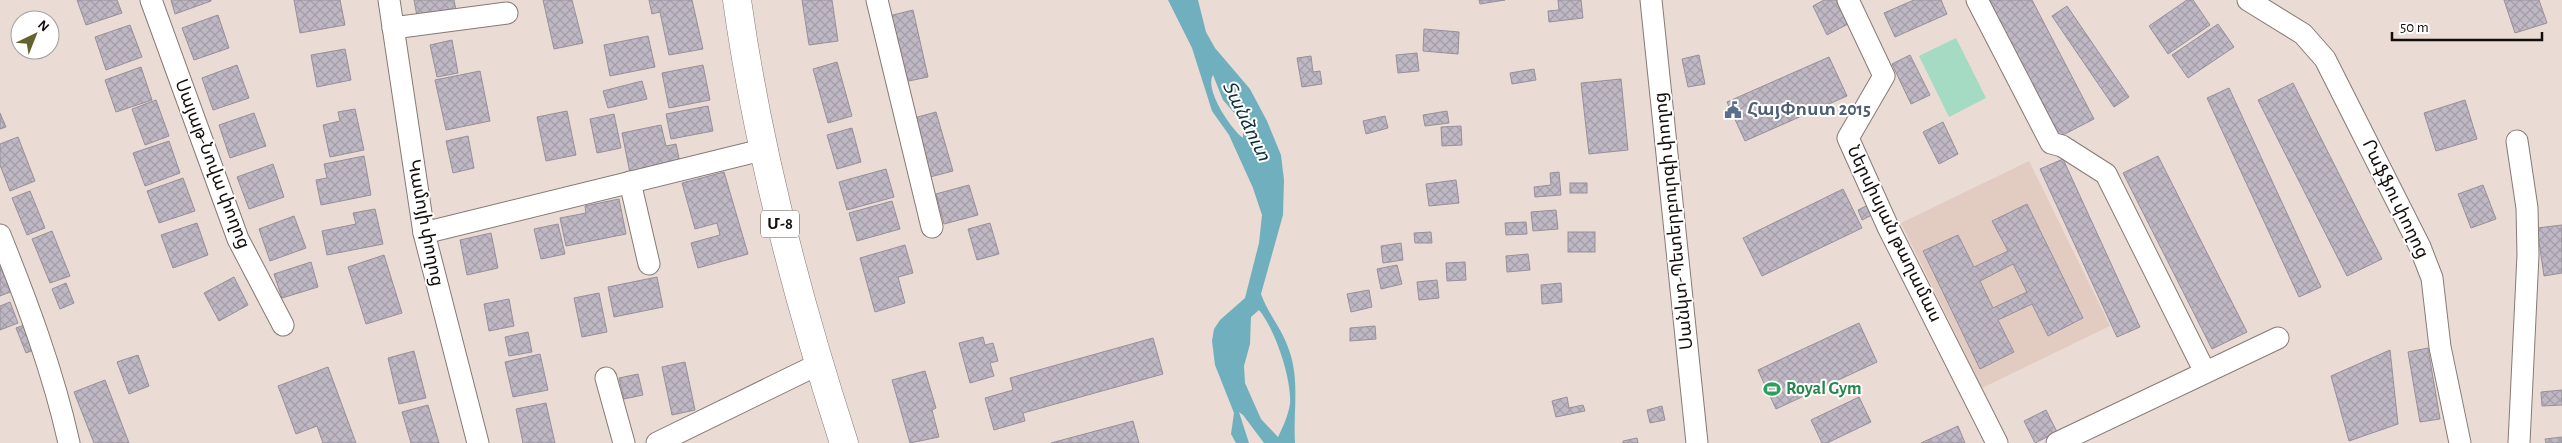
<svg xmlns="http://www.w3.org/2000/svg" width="2562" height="443" font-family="'Alegreya Sans','Noto Sans Armenian',sans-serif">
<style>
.built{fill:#e2ccc1}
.garden{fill:#a4dbc2}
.water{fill:#70b0be;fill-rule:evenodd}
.building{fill:url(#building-cross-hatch);stroke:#97909b;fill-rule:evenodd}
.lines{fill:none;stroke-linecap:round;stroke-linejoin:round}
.minor-casing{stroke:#877a74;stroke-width:23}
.highway-casing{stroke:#877a74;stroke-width:29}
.minor{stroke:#fff;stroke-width:21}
.highway{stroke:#fff;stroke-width:28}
.labels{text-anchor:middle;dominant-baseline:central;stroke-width:4;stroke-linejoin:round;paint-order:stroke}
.shield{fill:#fff;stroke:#5a5755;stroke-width:1}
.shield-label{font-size:16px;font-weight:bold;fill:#140f0c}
.service-label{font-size:18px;font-weight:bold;fill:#4e5e75;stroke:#fff;text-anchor:start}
.street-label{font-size:18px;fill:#140f0c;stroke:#fff}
.leisure-label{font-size:18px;font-weight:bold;fill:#27864d;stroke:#fff;text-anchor:start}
.water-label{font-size:19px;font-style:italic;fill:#0f3037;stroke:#fff}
</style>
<defs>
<pattern id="building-cross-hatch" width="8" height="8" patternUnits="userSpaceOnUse" patternTransform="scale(1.25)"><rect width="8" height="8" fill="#bfb8c4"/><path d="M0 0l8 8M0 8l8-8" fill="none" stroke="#a39da7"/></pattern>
</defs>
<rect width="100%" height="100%" fill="#eadbd4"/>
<!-- built -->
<polygon class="built" points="2029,161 2110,326 1982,388 1901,223"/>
<!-- garden -->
<polygon class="garden" points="1956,38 1986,98 1949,117 1919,56"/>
<!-- water -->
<path class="water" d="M1168,0H1198L1206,32L1215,48L1250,89L1267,121L1281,155L1284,180L1283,215L1261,294C1268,314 1283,330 1289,350C1300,380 1293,412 1295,443H1264L1243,415L1239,412L1249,443H1236L1231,434L1234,413L1215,365L1212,341L1214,329L1220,320L1245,298L1259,243L1262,215L1253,188L1229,135L1212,111L1192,48ZM1213,75L1223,100L1243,123V138C1231,129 1204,89 1213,75ZM1259,310C1275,329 1292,379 1290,404C1288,416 1283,427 1278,437L1261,419L1245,383L1244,366L1250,344L1251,317Z"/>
<!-- building -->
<g class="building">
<polygon points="77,0 117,0 122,13 86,25"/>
<polygon points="171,0 211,0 211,1 175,14"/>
<polygon points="294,0 340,0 345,25 300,33"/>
<polygon points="414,0 454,0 456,10 417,16"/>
<polygon points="543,0 572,0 583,43 554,49"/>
<polygon points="649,0 692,0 703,49 669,55 660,12 652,14"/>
<polygon points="802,0 832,0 838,41 809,45"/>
<polygon points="1479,0 1505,0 1480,4"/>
<polygon points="1558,0 1581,0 1583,18 1549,22 1548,11 1559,10"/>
<polygon points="1824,0 1836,0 1848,24 1827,35 1813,6"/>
<polygon points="1914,0 1941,0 1947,14 1895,37 1884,13"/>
<polygon points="1988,0 2032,0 2094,119 2059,137"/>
<polygon points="2187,0 2193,0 2210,25 2168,54 2149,26"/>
<polygon points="2504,0 2539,0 2547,23 2515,33"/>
<polygon points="2067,6 2129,97 2114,107 2052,16"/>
<polygon points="913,10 928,77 904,82 889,16"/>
<polygon points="218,15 229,48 194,60 182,28"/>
<polygon points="2218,24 2234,47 2188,78 2172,55"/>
<polygon points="130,25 142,57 106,70 95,37"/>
<polygon points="1424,29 1459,32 1458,54 1423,51"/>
<polygon points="648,36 655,67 610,76 604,45"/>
<polygon points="452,40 458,73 437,77 430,45"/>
<polygon points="345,49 351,80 317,87 311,55"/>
<polygon points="1417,53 1419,71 1398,73 1396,55"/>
<polygon points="1699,55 1705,84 1688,87 1682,59"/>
<polygon points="1910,55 1930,95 1911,104 1892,64"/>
<polygon points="1311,56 1313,72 1320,71 1322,84 1302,87 1297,58"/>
<polygon points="1829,57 1847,96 1745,141 1727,102"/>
<polygon points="837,62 852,116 828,123 813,69"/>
<polygon points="237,65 249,98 213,110 202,78"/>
<polygon points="703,65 710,100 669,108 662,73"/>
<polygon points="141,67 152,100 116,112 105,80"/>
<polygon points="1534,69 1536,80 1512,84 1510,73"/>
<polygon points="480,71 490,121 446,130 435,80"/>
<polygon points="1621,79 1628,150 1589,154 1581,83"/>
<polygon points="642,81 647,99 608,108 603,91"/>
<polygon points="2293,83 2382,259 2347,276 2258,100"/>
<polygon points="2229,88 2321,287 2299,297 2207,98"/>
<polygon points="156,100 169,136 145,145 132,109"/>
<polygon points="2465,100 2477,139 2436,151 2424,113"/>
<polygon points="708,106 713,131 671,139 666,114"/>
<polygon points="355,109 364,150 330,157 323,125 340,121 338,112"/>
<polygon points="567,111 576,155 546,161 537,117"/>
<polygon points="1447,111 1449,123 1425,126 1423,115"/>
<polygon points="936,112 953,171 930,177 914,118"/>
<polygon points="0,113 6,127 0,129"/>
<polygon points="254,113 266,146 230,158 219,125"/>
<polygon points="614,114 621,148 597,153 590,119"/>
<polygon points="1385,116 1388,128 1366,134 1363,121"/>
<polygon points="1943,122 1958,154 1939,164 1923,132"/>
<polygon points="661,125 666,146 676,144 680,163 630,173 622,133"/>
<polygon points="1461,126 1462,145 1442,146 1441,127"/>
<polygon points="852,128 861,162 837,169 827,135"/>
<polygon points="468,136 474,168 453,173 446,141"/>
<polygon points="18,137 35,181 10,191 0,165 0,144"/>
<polygon points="169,141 180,173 145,186 133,153"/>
<polygon points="364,156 371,195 321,205 316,180 327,178 324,164"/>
<polygon points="2158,156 2247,332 2212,349 2123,173"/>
<polygon points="2063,159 2140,327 2117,337 2040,169"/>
<polygon points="273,164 284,197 249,209 237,177"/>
<polygon points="886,169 894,197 847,210 839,182"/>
<polygon points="724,172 748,254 698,268 691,243 720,235 717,223 695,229 682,183"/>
<polygon points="1559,172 1561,195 1535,197 1534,187 1551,185 1550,173"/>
<polygon points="183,178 195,211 159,223 147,191"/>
<polygon points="1456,180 1459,203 1429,206 1426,184"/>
<rect x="1570" y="183" width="17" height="10"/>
<polygon points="969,185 978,215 944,224 936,194"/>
<polygon points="2483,185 2496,219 2471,228 2458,194"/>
<polygon points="1843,189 1862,228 1762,276 1743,238"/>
<polygon points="30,191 45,228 27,235 12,198"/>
<polygon points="619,199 626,234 566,246 560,218 586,213 585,206"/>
<polygon points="892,201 900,229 857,241 849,213"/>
<path d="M2027,204L2083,318L2048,336L2032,304L1998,320L2014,352L1980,369L1923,251L1958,235L1974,267L2008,251L1992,221ZM2013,264L2027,292L1993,308L1980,281Z"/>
<polygon points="1868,205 1872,215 1862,220 1858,210"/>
<polygon points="375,209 383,244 327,255 322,231 356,224 353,213"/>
<polygon points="1556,210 1558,229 1533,231 1531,212"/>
<polygon points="294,216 306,248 270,261 259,229"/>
<polygon points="1526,222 1527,234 1506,235 1505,223"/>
<polygon points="197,223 208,255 173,268 161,235"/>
<polygon points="990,223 999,254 977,260 968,229"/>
<polygon points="558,224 565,254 541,259 534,229"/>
<polygon points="2562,225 2562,273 2544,276 2537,228"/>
<polygon points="52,231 70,276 50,283 32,239"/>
<polygon points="1431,232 1432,243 1415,243 1414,233"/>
<rect x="1568" y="232" width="27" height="20"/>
<polygon points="491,233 498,268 467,275 460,240"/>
<polygon points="1401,243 1403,260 1383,263 1381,246"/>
<polygon points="905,245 913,273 898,277 905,303 875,312 860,258"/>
<polygon points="1528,254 1530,270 1507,272 1506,256"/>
<polygon points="384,255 402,313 366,324 348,267"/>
<polygon points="311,262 318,287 282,298 274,274"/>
<polygon points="1465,262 1466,280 1447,281 1446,263"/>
<polygon points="2,264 13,291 0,296 0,265"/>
<polygon points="1397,265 1402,284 1381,289 1377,269"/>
<polygon points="234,277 248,305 219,321 204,293"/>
<polygon points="657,277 663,307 614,317 608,287"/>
<polygon points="1437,280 1439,298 1419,300 1417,282"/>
<polygon points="66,283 74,303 60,309 52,289"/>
<polygon points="1561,283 1562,302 1542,304 1541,285"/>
<polygon points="1369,290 1372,307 1351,312 1347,294"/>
<polygon points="599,293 607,332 582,337 574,298"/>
<polygon points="509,299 514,326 489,331 484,304"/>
<polygon points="10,302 18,323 0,330 0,306"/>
<polygon points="30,323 39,348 26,353 16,328"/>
<polygon points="1859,323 1877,362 1776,409 1758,370"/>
<polygon points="1375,326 1376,339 1350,341 1350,328"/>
<polygon points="528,332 532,352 509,356 505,337"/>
<polygon points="983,337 985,345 993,343 998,361 990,363 994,376 970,383 959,343"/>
<polygon points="1153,338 1163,374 1023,413 1025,421 994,430 985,398 1013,390 1010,378"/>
<polygon points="2428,348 2440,419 2420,422 2408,352"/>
<polygon points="2390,350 2398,424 2349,441 2331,376"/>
<polygon points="414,351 426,398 399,404 388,358"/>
<polygon points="540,354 548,390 513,397 505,362"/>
<polygon points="138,355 149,386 129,394 117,362"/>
<polygon points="685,362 695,410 672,415 662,367"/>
<polygon points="328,367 356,443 323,443 317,426 296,434 278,386"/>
<polygon points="925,371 936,408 932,410 939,437 910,443 892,380"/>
<polygon points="638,374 643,395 624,399 619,378"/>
<polygon points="105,380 129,443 94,443 74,392"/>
<polygon points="2562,390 2562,405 2542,406 2541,392"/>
<polygon points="1567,397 1569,408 1583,405 1585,411 1556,417 1552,401"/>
<polygon points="1859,397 1871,422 1827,443 1822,443 1811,420"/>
<polygon points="546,403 555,443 523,443 516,409"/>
<polygon points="428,405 439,443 411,443 402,412"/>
<polygon points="1662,406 1665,420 1650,423 1647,410"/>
<polygon points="2046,410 2057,432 2035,443 2024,421"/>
<polygon points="1133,421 1139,443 1051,443"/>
<polygon points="1958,426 1965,443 1921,443"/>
<polygon points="2562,437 2562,443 2546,443 2545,439"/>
<polygon points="1637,438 1638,443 1623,443 1623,441"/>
</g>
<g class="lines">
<!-- minor casing -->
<g class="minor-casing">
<g id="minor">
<polyline points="151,0 238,239 283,325"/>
<polyline points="389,0 424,233 478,443"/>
<polyline points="877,0 932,227"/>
<polyline points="1651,0 1697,443"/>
<polyline points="1848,0 1884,76 1848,138 1888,227 1997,443"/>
<polyline points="1977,0 2051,143 2062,146 2106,174 2205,372"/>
<polyline points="2248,0 2303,34 2325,59 2420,247 2432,278 2440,347 2460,443"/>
<polyline points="393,28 507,13"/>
<polyline points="2517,141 2527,208 2528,255 2519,443"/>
<polyline points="630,182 649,264"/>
<polyline points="424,233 762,150"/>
<path d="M0,235C27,302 53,371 69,443"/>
<polyline points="606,378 624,443"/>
<polyline points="657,443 819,364"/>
<polyline points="2057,443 2278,338"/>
</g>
</g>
<!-- highway casing -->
<g class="highway-casing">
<path id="highway" d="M737,0C758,151 797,298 844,443"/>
</g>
<!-- minor -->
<use href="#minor" class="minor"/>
<!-- highway -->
<use href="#highway" class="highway"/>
</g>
<!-- icons -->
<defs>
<g id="civic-bare" transform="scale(1.35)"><path d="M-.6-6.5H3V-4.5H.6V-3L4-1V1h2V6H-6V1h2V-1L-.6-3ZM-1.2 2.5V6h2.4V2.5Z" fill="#5c6f8a" stroke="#fff" stroke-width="2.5" paint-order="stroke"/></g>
<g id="stadium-bare" transform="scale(1.35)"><path d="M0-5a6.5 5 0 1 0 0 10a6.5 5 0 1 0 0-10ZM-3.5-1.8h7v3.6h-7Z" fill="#2e9e5b" stroke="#fff" stroke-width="2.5" paint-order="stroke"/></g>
</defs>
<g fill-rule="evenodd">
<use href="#civic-bare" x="1733" y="110"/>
<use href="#stadium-bare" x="1772" y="389"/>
</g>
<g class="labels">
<!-- shield labels -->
<rect class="shield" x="761" y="210.5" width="38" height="27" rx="4"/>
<g class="shield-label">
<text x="780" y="224">Մ-8</text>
</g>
<!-- service labels -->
<g class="service-label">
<text x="1747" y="110">ՀայՓոստ 2015</text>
</g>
<!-- street labels -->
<g class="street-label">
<text transform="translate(212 164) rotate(69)">Սայաթ-Նովա փողոց</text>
<text transform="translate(2395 199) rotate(64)">Րաֆֆու փողոց</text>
<text transform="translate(1674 221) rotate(-96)">Սանկտ-Պետերբուրգի փողոց</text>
<text transform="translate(425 223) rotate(79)">Կամոյի փողոց</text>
<text transform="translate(1894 234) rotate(64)">Ներսիսյան թաղամաս</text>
</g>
<!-- leisure labels -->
<g class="leisure-label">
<text x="1786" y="389">Royal Gym</text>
</g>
<!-- water labels -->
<g class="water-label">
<text transform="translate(1246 121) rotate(64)">Տանձուտ</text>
</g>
</g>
<!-- north arrow -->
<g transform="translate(35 35) rotate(43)"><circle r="24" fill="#ffffff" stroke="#a19f9e"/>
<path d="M0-4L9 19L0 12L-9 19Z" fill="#64622f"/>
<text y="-8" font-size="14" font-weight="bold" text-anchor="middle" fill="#140f0c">N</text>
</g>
<!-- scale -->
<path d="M2392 32v8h150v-8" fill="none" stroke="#140f0c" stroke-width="2.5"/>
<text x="2400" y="32" font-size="15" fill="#140f0c" stroke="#ffffff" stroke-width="4" paint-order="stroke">50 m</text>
</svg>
